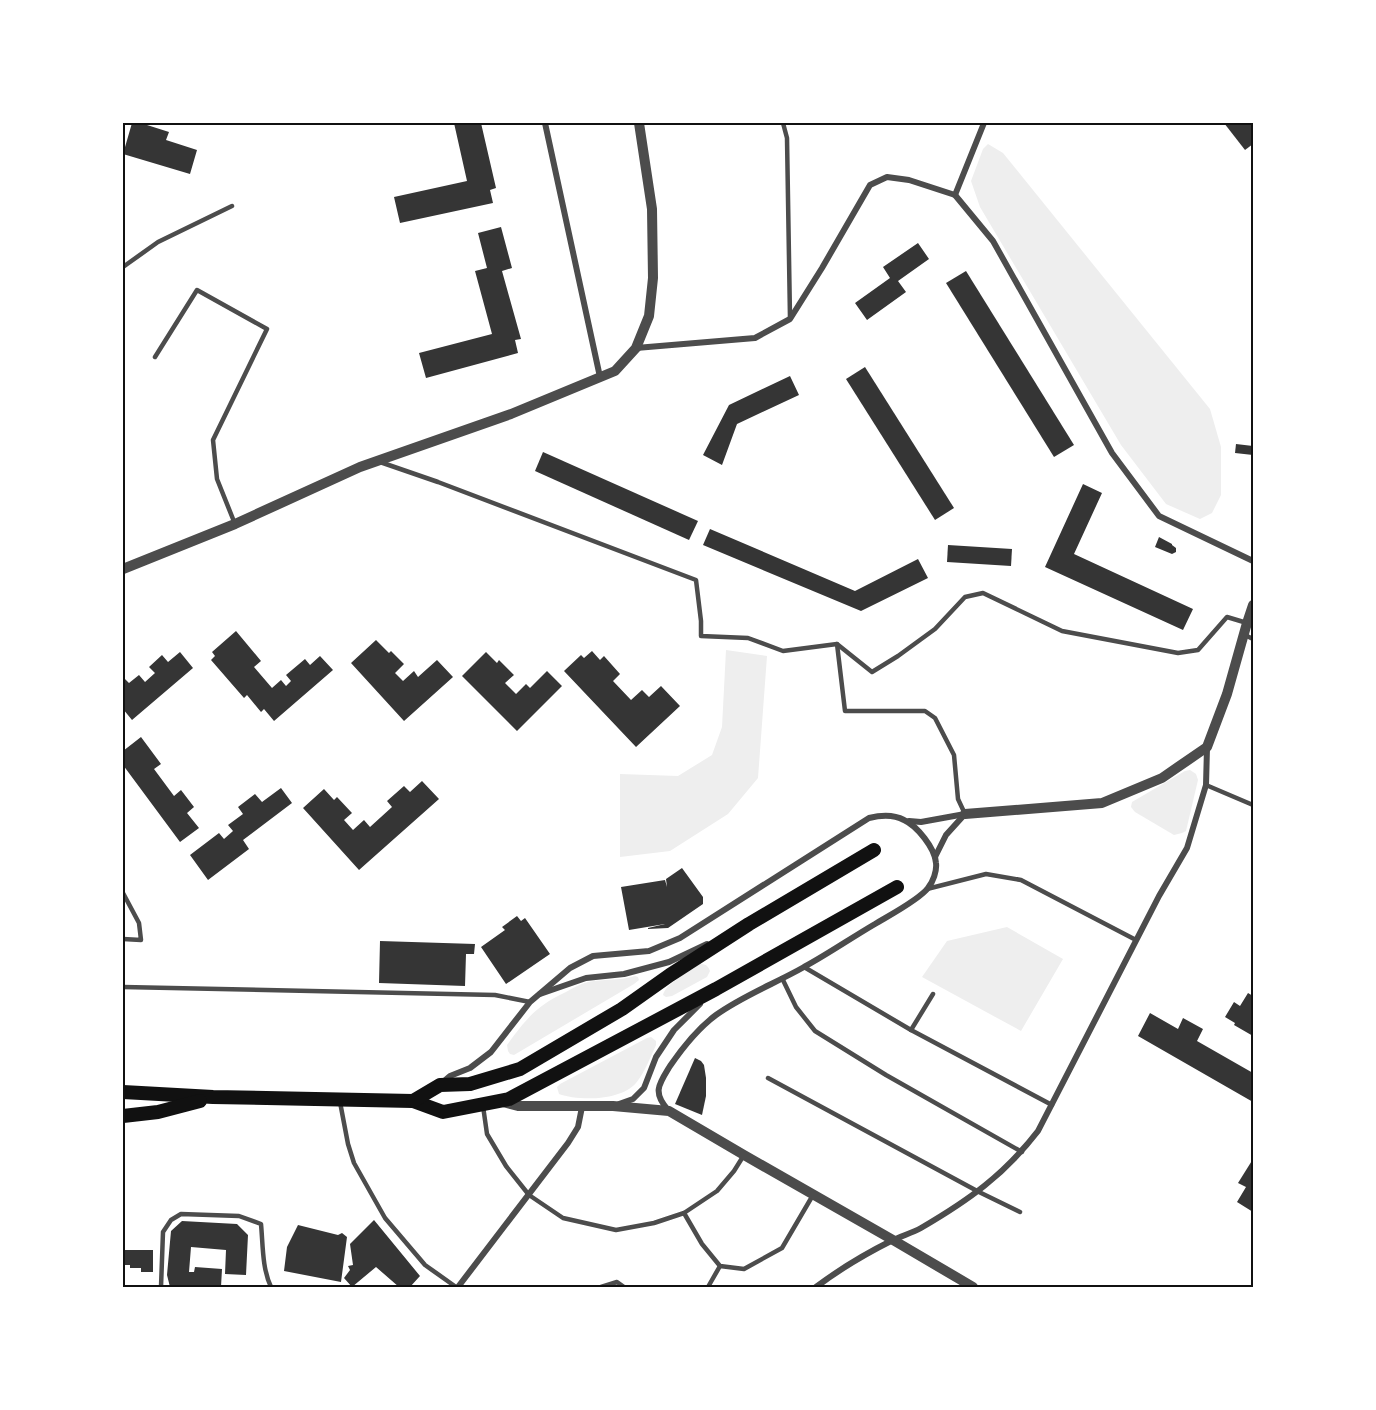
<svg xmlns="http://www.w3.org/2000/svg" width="1376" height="1410" font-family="Merriweather,serif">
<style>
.green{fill:#eee}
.building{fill:#353535}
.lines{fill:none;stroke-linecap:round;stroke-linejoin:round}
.service{stroke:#4c4c4c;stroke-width:4.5}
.minor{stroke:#4c4c4c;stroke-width:6}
.tertiary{stroke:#4c4c4c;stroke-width:10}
.primary{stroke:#111;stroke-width:14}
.neatline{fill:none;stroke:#111;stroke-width:2}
</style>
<rect width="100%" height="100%" fill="#fff"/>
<!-- green -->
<g class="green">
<polygon points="988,144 1003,153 1210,409 1221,447 1221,495 1212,513 1200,519 1166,504 1121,445 980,207 971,181 983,149"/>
<polygon points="726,650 767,656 758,778 728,814 670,851 620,857 620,774 678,776 712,755 722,727"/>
<polygon points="1190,770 1196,774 1198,780 1186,831 1182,833 1174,835 1135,812 1131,807 1132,802 1185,771"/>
<polygon points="1007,927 1063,959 1021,1031 922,977 947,941"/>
<path d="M700,964C705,964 708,965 710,971L707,977L672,996L666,997L663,995C666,983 690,971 700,964Z"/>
<path d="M635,976L638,977L639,980L634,984L514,1055L510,1054L508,1051L507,1045C526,1019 536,1006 566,992C573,988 580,984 588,982C603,979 619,981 635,976Z"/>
<path d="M651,1037L656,1041V1045C650,1058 645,1072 636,1083C621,1101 578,1101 559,1094L557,1087L560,1084L647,1038Z"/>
</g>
<!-- building -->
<g class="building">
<polygon points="132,123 148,123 147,125 169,132 166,140 197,150 190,174 123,154"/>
<polygon points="454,123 481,123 496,188 490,190 493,203 400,223 394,197 467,181"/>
<polygon points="1224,123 1253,123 1253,144 1245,150"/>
<polygon points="501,227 512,268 502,271 521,339 515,340 518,353 426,378 419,353 492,334 475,271 487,268 478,233"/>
<polygon points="918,243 929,259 898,281 906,292 867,320 855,303 890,278 883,267"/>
<polygon points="966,271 1074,445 1054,457 946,283"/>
<polygon points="865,367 954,508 935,520 846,379"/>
<polygon points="790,376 799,395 737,424 722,465 703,455 729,405"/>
<polygon points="1236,444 1253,446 1253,455 1235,453"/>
<polygon points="543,452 698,521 689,540 535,471"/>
<polygon points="1083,484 1102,493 1074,554 1193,609 1183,630 1045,567"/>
<polygon points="710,529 855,591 918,559 928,578 861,611 703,545"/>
<polygon points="1159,537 1172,544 1172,545 1176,548 1176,552 1172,554 1155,547"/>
<polygon points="948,545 1012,549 1011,566 947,562"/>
<polygon points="236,631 261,661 254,667 272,688 281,680 286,686 291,681 286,675 305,659 310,665 320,656 333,670 274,721 264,709 261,712 247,695 244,698 211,660 215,656 212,652"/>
<polygon points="376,640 389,653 391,651 404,664 395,673 403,681 414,671 418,677 437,660 453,677 404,721 351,663"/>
<polygon points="592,651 600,660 604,656 620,674 613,681 631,700 642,690 649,697 661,686 680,706 636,747 564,671 581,655 584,658"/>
<polygon points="180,652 193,668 132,720 123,709 123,677 129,683 139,675 145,682 155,673 149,667 162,655 168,662"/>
<polygon points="486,652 497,663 499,660 514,675 505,683 516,694 526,684 530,688 547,671 562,686 517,731 462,676"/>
<polygon points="141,737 161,764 154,769 174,796 181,790 194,807 187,813 199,828 180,842 123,765 123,751"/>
<polygon points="422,781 439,799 359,870 303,808 324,789 334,800 337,797 352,813 344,820 353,830 364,820 370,827 392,807 387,801 404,786 410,792"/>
<polygon points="281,788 292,803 243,840 249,849 208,880 190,855 219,833 224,839 233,831 228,825 243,814 238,807 255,794 262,802"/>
<polygon points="682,868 703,897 703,904 668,928 648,929 648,928 665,924 629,930 621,887 665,880 667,887 666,879"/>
<polygon points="517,916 521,921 525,918 550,954 506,984 481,947 505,930 502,927"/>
<polygon points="380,941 475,944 474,954 466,954 465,986 379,983"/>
<polygon points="1248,993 1253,996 1253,1036 1234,1025 1235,1023 1225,1017 1234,1002 1240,1006"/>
<polygon points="1150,1013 1178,1029 1183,1018 1203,1029 1197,1041 1253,1073 1253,1102 1138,1036"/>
<polygon points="695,1058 701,1061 704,1065 706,1078 706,1096 702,1115 675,1104"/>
<polygon points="1253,1159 1253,1212 1237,1202 1246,1187 1238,1183"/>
<polygon points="374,1220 420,1276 410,1287 399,1287 376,1267 352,1287 344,1278 350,1270 348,1266 353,1265 350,1244"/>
<polygon points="182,1221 237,1224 248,1235 246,1275 225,1274 226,1250 191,1247 189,1272 194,1272 195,1267 222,1269 221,1287 170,1287 167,1275 171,1231"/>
<polygon points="298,1225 338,1235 342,1233 347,1237 341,1282 284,1271 287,1247"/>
<polygon points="124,1250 153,1250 153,1272 141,1272 141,1268 130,1268 130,1265 124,1265"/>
</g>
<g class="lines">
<!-- service -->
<g class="service">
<polyline points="783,123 787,138 790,318"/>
<polyline points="123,267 158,242 232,206"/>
<polyline points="155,357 197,290 267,329 213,440 217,479 235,524"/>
<polyline points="380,462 438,482 696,580 701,621 701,636 748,638 783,651 837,644 872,672 898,656 935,629 965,597 983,593 1062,631 1178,653 1198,650 1227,617 1247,623"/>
<polyline points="1243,634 1253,639"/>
<polyline points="837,644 845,711 925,711 935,718 954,755 958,799 965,814"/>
<polyline points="1206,785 1253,805"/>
<polyline points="927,889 986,874 1021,880 1136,940"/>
<polyline points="123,893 139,923 141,940 123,939"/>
<polyline points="804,967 911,1030 1052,1105"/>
<polyline points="782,978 796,1007 815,1031 886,1075 1022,1152"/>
<polyline points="123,987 495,995 530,1002"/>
<polyline points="911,1030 933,994"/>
<polyline points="768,1078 979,1192 1020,1212"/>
<polyline points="340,1102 348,1144 354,1163 385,1218 425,1265 456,1287"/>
<polyline points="483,1106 487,1134 506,1166 529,1195 563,1218 616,1230 654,1223 684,1213 717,1191 734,1171 744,1155"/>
<polyline points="684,1213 702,1244 720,1266 744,1269 782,1248 813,1195"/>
<path d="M161,1287L163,1232L171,1220L181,1214L239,1216L261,1224C263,1245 262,1268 271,1287"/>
<polyline points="601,1287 617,1282 624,1287"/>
<polyline points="708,1287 720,1266"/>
</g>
<!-- minor -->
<g class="minor">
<polyline points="545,123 600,377"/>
<polyline points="955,195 984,123"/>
<polyline points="636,348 755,338 790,319 822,268 870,185 887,177 909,180 955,195 993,241 1112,453 1159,516 1253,561"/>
<polyline points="909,821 921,822 965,814"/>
<polyline points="935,857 946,835 965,814"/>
<polyline points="540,994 586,978 624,974 669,962 707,944"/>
<path d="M443,1082L450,1076L470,1068L491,1052L530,1002L570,968L593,956L649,951L680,938L869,818C881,815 893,814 904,820C917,826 935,848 936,863C937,871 933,882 928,888C919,900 888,916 875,924C851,938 828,954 804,967C776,983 742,996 716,1015C697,1029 683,1047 670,1066C659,1084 652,1092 668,1110"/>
<polyline points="619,1104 633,1099 644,1088 656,1057 674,1030 700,1004"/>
<polyline points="458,1287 568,1143 578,1127 582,1107"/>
<path d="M816,1287C840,1269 865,1254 891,1241C901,1236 912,1233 921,1228C969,1200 1004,1175 1038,1131L1159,896L1187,848L1206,785L1207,748"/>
</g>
<!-- tertiary -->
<g class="tertiary">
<polyline points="123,569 235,524 360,467 511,414 615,371 636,348 649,316 653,278 652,209 639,123"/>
<polyline points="965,814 1102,803 1162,778 1207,747 1227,694 1247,623 1253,605"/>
<polyline points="499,1101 518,1106 613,1106 669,1111 744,1155 893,1240 973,1287"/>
</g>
<!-- primary -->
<g class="primary">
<polyline points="123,1092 213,1097 413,1101 443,1112 509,1099 716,989 897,887"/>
<polyline points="413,1101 440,1085 470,1084 520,1069 622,1009 670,975 749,924 874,850"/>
<polyline points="123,1116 158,1112 200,1101"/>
</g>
</g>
<!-- border -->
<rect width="1376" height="1410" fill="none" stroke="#ffffff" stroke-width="249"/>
<rect x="124" y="124" width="1128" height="1162" class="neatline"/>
</svg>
